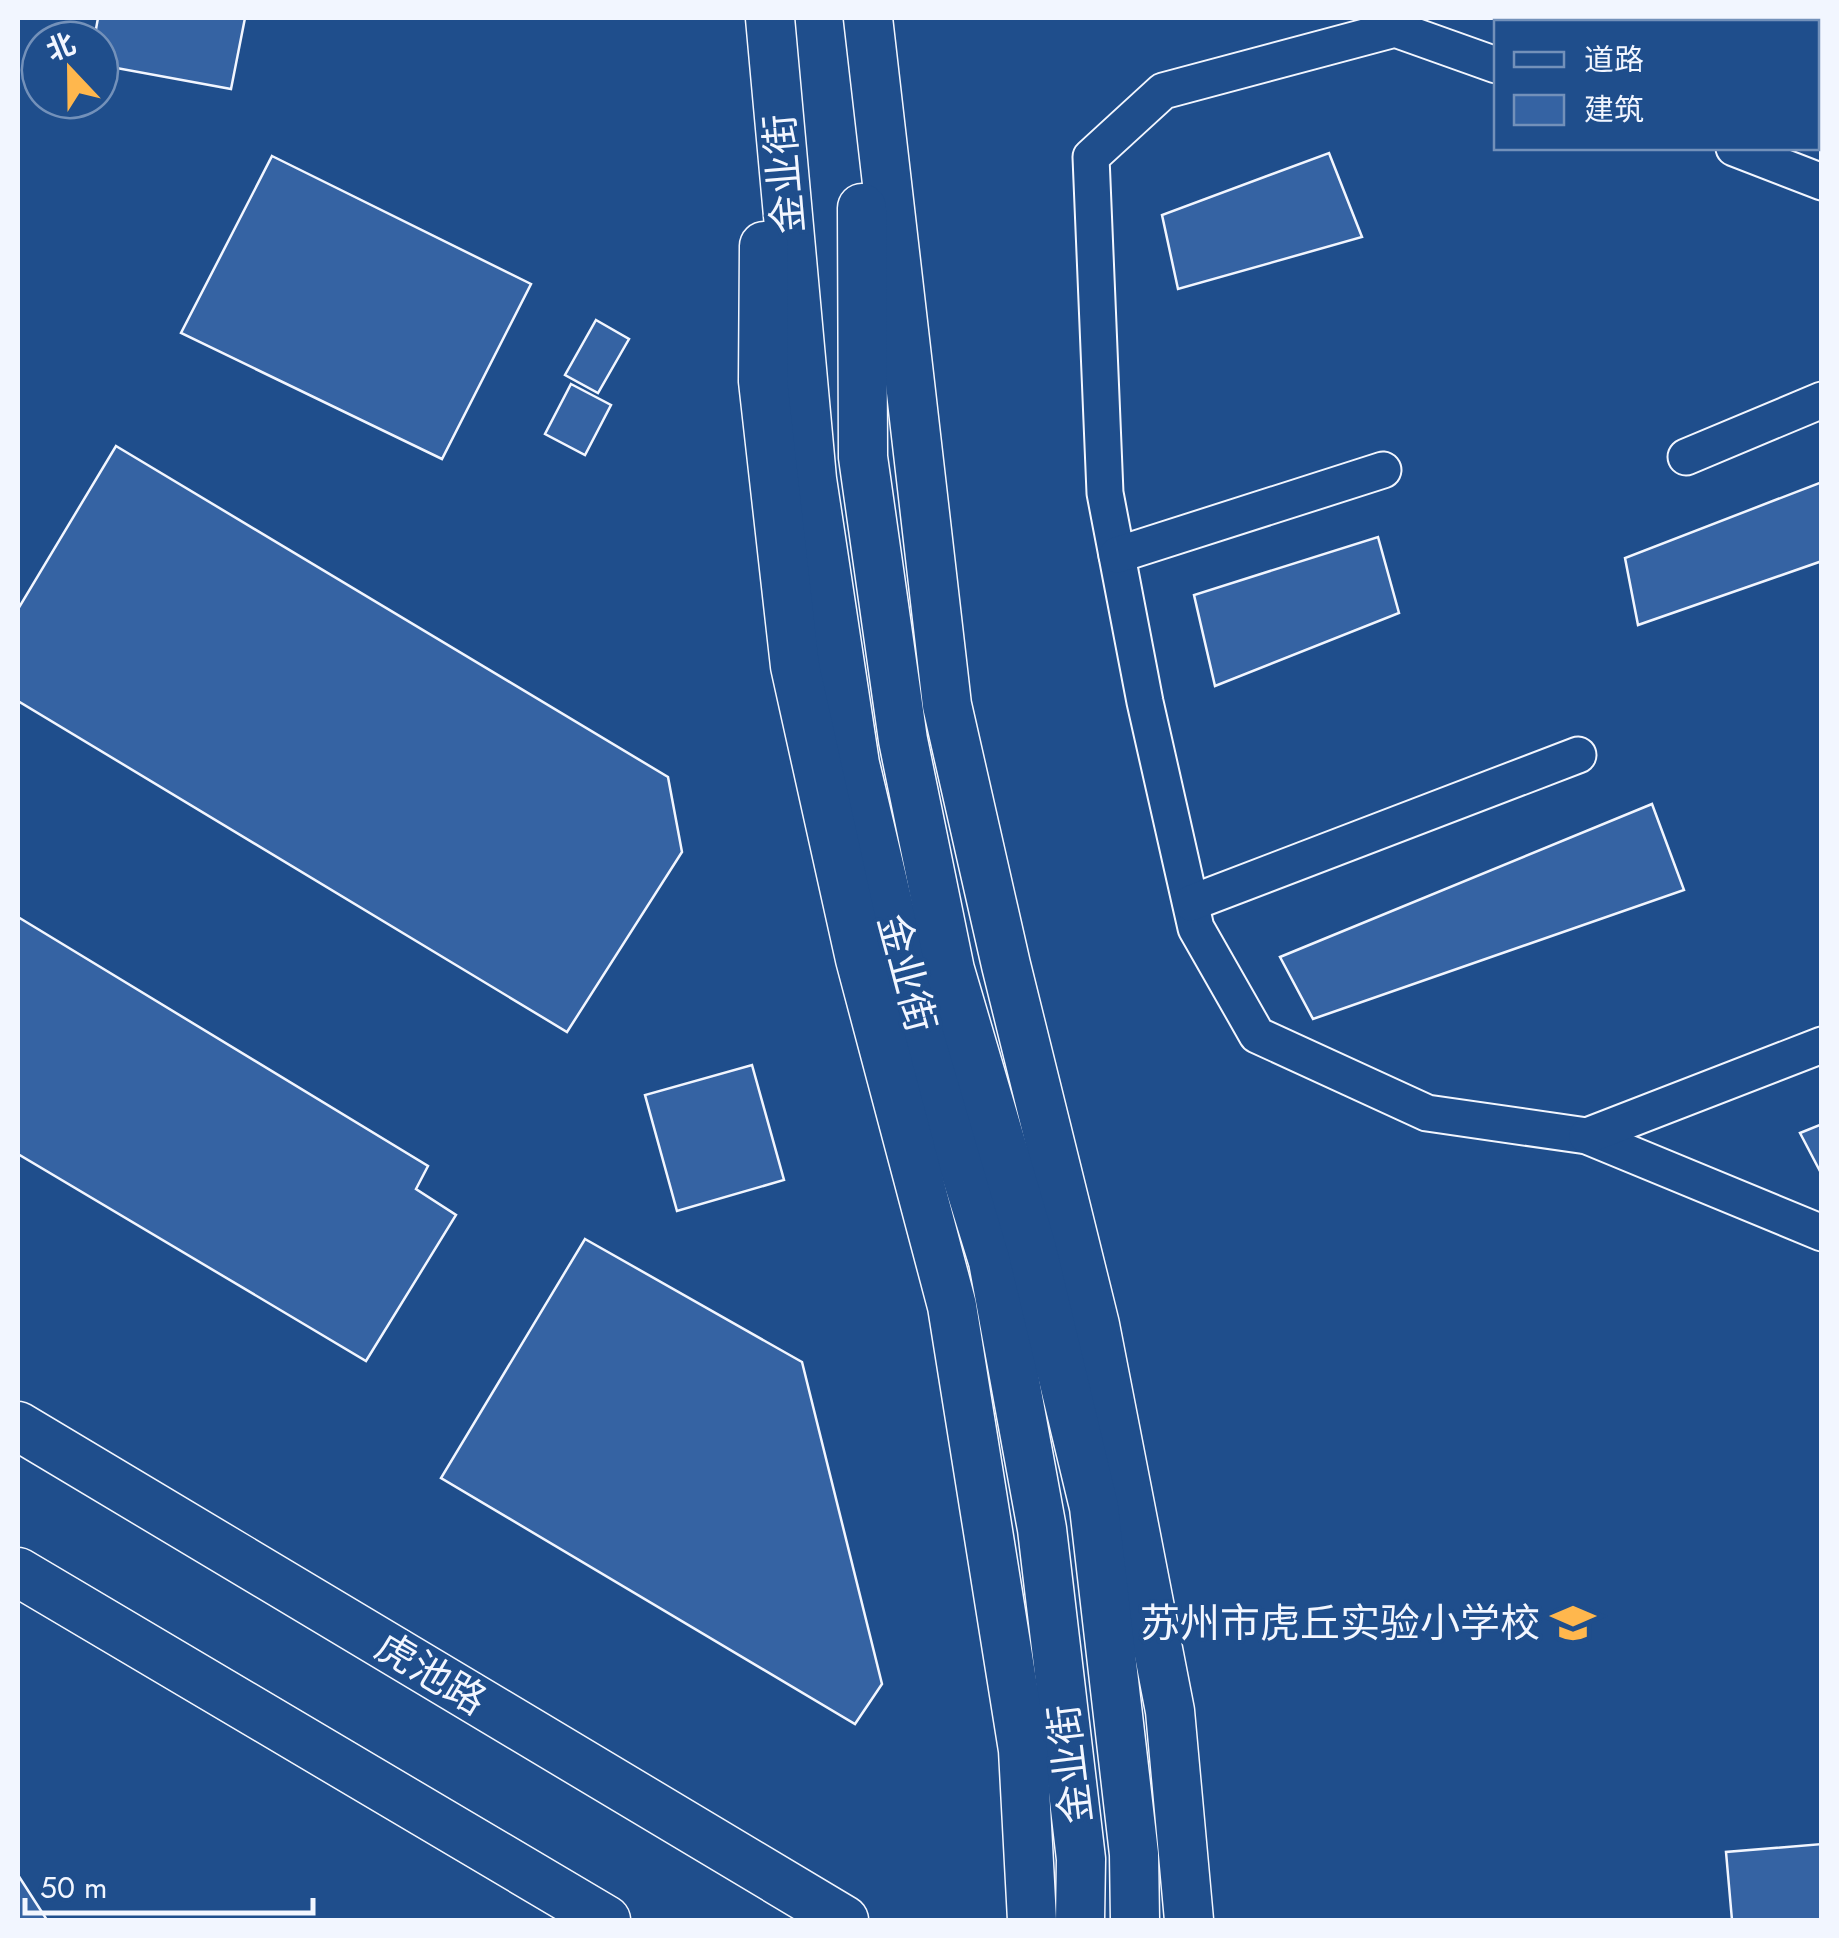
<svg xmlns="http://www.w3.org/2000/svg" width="1839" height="1938" font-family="Jost,'Noto Sans SC',sans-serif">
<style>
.building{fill:#3563a3;stroke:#f2f6ff;stroke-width:2.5}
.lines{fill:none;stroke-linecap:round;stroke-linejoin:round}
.street-casing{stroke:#f2f6ff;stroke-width:39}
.secondary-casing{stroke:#f2f6ff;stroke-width:51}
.street{stroke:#1f4e8c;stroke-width:35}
.secondary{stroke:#1f4e8c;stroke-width:48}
.labels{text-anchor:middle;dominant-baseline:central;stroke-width:8;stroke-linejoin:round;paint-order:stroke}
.street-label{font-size:40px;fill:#f2f6ff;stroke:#1f4e8c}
.poi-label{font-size:40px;fill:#f2f6ff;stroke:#1f4e8c;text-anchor:end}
</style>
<rect width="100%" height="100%" fill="#1f4e8c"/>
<!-- building -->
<g class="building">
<polygon points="98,18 245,18 231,89 100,65 100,40 94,40"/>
<polygon points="1538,18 1653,18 1645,22 1541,22"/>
<polygon points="1329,153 1362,237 1178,289 1162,215"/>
<polygon points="272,156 531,284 442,459 181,333"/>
<polygon points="596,320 629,339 598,393 565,375"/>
<polygon points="571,384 611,405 585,455 545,434"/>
<polygon points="116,446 668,777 682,852 567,1032 18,701 18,609"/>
<polygon points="1822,482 1822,561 1638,625 1625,558"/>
<polygon points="1378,537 1399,613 1215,686 1194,595"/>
<polygon points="1652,804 1684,890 1313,1019 1280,957"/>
<polygon points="18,917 428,1166 416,1189 456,1215 366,1361 18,1154"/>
<polygon points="752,1065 784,1180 677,1211 645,1095"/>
<polygon points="1822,1124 1822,1175 1800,1133"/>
<polygon points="585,1239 802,1362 882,1684 855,1724 441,1478"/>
<polygon points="1822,1844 1822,1920 1732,1920 1726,1852"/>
<polygon points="18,1875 47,1920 18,1920"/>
</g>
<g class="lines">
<!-- street casing -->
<g class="street-casing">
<g id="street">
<polyline points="1816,35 1821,18"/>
<polyline points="1496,65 1395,29 1163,91 1091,157 1105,493 1145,702 1196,928 1257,1035 1427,1113 1587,1136 1822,1233"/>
<polyline points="1734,148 1822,182"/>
<polyline points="1686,457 1822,400"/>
<polyline points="1117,555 1383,470"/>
<polyline points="1191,903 1578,755"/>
<polyline points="1587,1136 1822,1045"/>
</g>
</g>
<!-- secondary casing -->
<g class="secondary-casing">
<g id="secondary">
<polyline points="770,18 812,479 855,764 906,980 993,1261 1042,1529 1081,1859 1080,1920"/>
<polyline points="868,18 947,705 1006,965 1095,1325 1170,1711 1189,1920"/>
<polyline points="862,208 863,457 903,740 950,970 1032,1249 1094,1507 1134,1854 1135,1920"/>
<polyline points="764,246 763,381 795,666 860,959 952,1306 1023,1750 1032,1920"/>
<polyline points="18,1426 844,1920"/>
<polyline points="18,1572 606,1920"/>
</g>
</g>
<!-- street -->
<use href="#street" class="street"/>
<!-- secondary -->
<use href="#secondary" class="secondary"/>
</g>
<!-- icons -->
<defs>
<g id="school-bare" transform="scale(3.45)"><path d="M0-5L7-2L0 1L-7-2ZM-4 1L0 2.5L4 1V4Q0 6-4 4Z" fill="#ffb74d" stroke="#1f4e8c" stroke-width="2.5" paint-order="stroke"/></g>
</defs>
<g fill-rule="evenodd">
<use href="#school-bare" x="1573" y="1623"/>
</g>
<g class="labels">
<!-- street labels -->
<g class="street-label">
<text transform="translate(784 174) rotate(-95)">金业街</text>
<text transform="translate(907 973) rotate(75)">金业街</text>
<text transform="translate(431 1673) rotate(31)">虎池路</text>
<text transform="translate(1070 1764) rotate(-97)">金业街</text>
</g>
<!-- poi labels -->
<g class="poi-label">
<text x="1540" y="1623">苏州市虎丘实验小学校</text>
</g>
</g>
<!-- border -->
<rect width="1839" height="1938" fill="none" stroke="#f2f6ff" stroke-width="40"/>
<!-- legend -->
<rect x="1494" y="20" width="325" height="130" fill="#1f4e8c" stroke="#7391ba" stroke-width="2.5"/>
<rect x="1514" y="52" width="50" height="15" fill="#1f4e8c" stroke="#7391ba" stroke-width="2.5"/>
<text x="1584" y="70" font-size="30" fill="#f2f6ff">道路</text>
<rect x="1514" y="95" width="50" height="30" fill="#3563a3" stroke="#7391ba" stroke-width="2.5"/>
<text x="1584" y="120" font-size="30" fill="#f2f6ff">建筑</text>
<!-- north arrow -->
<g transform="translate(70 70) rotate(338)"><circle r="48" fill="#1f4e8c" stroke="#7391ba" stroke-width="2.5"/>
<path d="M0-8L18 38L0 25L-18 38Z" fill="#ffb74d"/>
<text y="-15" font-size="28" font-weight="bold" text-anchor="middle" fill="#f2f6ff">北</text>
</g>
<!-- scale -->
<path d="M25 1898v15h288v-15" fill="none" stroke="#f2f6ff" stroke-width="5"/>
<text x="40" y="1898" font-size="30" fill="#f2f6ff" stroke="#1f4e8c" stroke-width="8" paint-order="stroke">50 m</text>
</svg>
